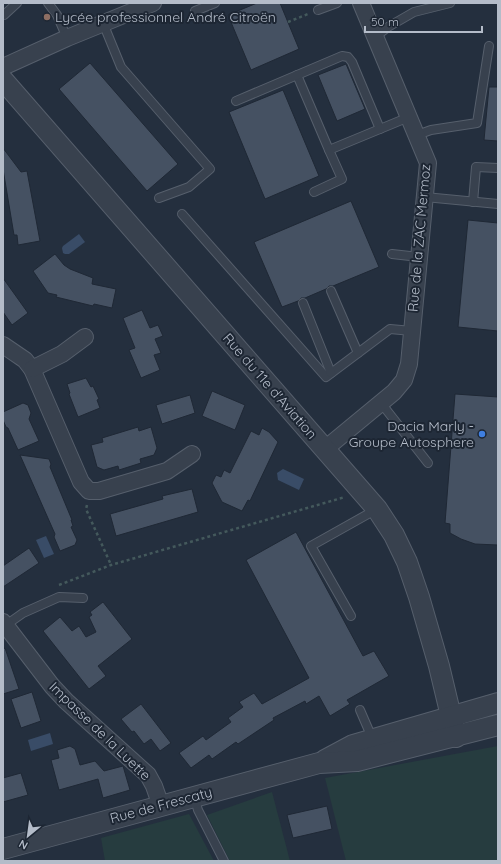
<svg xmlns="http://www.w3.org/2000/svg" width="501" height="864" font-family="Quicksand,sans-serif">
<style>
.green{fill:#263c3f}
.water{fill:#394c67}
.building{fill:#455162;stroke:#1f2835}
.lines{fill:none;stroke-linecap:round;stroke-linejoin:round}
.service-casing{stroke:#565f6c;stroke-width:10}
.minor-casing{stroke:#565f6c;stroke-width:18}
.tertiary-casing{stroke:#565f6c;stroke-width:22}
.path{stroke:#44595c;stroke-width:2.5;stroke-dasharray:3 3;stroke-linecap:butt}
.service{stroke:#38414e;stroke-width:8}
.minor{stroke:#38414e;stroke-width:16}
.tertiary{stroke:#38414e;stroke-width:20}
.education-dot{fill:#8d6e63;stroke:#1d2633;stroke-width:1.5}
.shop-dot{fill:#3f7fe0;stroke:#1d2633;stroke-width:1.5}
.labels{text-anchor:middle;dominant-baseline:central;stroke-width:4;stroke-linejoin:round;paint-order:stroke}
.poi-label{font-size:14px;fill:#b4bcc9;stroke:#1d2633;text-anchor:start}
.street-label{font-size:14px;fill:#b4bcc9;stroke:#1d2633}
</style>
<rect width="100%" height="100%" fill="#242f3e"/>
<!-- green -->
<g class="green">
<polygon points="498,746 498,861 346,861 325,778"/>
<polygon points="272,792 290,861 230,861 207,815"/>
<polygon points="189,814 214,861 105,861 101,838"/>
</g>
<!-- water -->
<g class="water">
<polygon points="79,234 85,242 69,254 65,254 63,253 62,248 63,246"/>
<polygon points="283,469 304,479 299,490 278,480 277,473"/>
<polygon points="46,536 54,554 44,558 36,540"/>
<polygon points="50,733 53,744 31,751 28,740"/>
</g>
<!-- building -->
<g class="building">
<polygon points="257,3 280,3 299,49 251,70 228,15"/>
<polygon points="90,63 178,164 147,191 59,89"/>
<polygon points="346,64 365,109 337,121 318,75"/>
<polygon points="489,87 498,87 498,141 484,140"/>
<polygon points="283,90 319,176 265,199 229,112"/>
<polygon points="3,148 21,172 27,171 40,241 18,245 17,235 14,235 3,169"/>
<polygon points="351,201 379,267 333,286 329,286 326,289 305,298 301,298 298,301 282,307 254,242"/>
<polygon points="468,220 498,223 498,331 458,327"/>
<polygon points="55,254 64,265 70,269 93,278 92,284 116,289 112,308 94,304 93,306 56,297 57,295 48,293 33,271"/>
<polygon points="3,278 28,313 12,325 3,312"/>
<polygon points="142,310 150,328 158,325 163,336 155,339 161,353 154,355 160,370 141,378 129,350 135,348 123,318"/>
<polygon points="86,378 91,387 93,386 99,399 97,400 100,408 78,417 69,394 70,393 67,384"/>
<polygon points="212,391 245,405 235,430 202,416"/>
<polygon points="455,394 498,397 498,545 475,544 461,539 450,533 450,524 445,523"/>
<polygon points="190,395 195,413 162,424 156,405"/>
<polygon points="23,403 28,405 31,413 29,419 39,441 18,450 8,428 6,427 3,420 3,412"/>
<polygon points="138,427 139,431 151,427 157,448 154,455 140,459 141,463 119,470 118,466 104,470 97,467 91,445 103,442 102,438"/>
<polygon points="262,428 269,432 278,442 250,501 248,500 242,511 222,502 212,483 216,475 221,477 224,470 230,473 251,431 259,435"/>
<polygon points="20,455 49,459 51,464 50,467 72,520 71,520 73,526 71,527 77,540 75,545 60,551 54,537 55,534"/>
<polygon points="192,489 198,512 116,536 110,514 163,499 162,496"/>
<polygon points="296,532 363,656 374,651 389,676 347,700 350,704 330,716 319,696 306,704 305,701 273,718 274,720 238,744 236,742 212,759 209,755 191,768 179,753 203,736 206,740 231,722 228,718 243,707 239,702 254,693 262,704 309,678 246,560"/>
<polygon points="29,548 39,563 3,587 3,566"/>
<polygon points="103,602 132,639 98,666 106,676 89,689 43,631 60,617 72,631 79,626 86,637 96,632 89,617 92,615 90,612"/>
<polygon points="5,648 19,689 3,694 3,649"/>
<polygon points="32,692 41,721 21,728 11,699"/>
<polygon points="141,704 171,743 160,751 151,739 144,744 134,731 132,732 121,719"/>
<polygon points="70,746 75,749 80,765 95,761 104,771 123,766 130,790 103,798 98,779 59,790 51,760 59,758 57,750"/>
<polygon points="21,773 28,795 3,802 3,778"/>
<polygon points="327,806 332,829 293,838 287,815"/>
</g>
<g class="lines">
<!-- service casing -->
<g class="service-casing">
<g id="service">
<polyline points="48,3 57,15 67,38"/>
<polyline points="318,10 337,3"/>
<polyline points="195,11 215,3"/>
<polyline points="4,15 17,3"/>
<polyline points="103,23 121,67 210,169 189,187 159,198"/>
<polyline points="375,37 388,27 414,12 450,3"/>
<polyline points="297,75 329,150"/>
<polyline points="236,101 342,56 348,57 352,62 380,129"/>
<polyline points="417,135 431,130 477,123 489,46"/>
<polyline points="314,192 342,179 329,150 409,117"/>
<polyline points="425,197 498,204"/>
<polyline points="473,202 476,167 498,168"/>
<polyline points="182,214 326,377 390,329 412,331"/>
<polyline points="392,254 419,257"/>
<polyline points="331,291 358,353"/>
<polyline points="303,303 331,373"/>
<polyline points="381,403 428,463"/>
<polyline points="351,616 311,546 377,509"/>
<polyline points="6,625 23,613 59,597 83,598"/>
<polyline points="360,710 373,740"/>
<polyline points="194,796 198,810 224,861"/>
</g>
</g>
<!-- minor casing -->
<g class="minor-casing">
<g id="minor">
<polyline points="3,67 67,38 153,3"/>
<polyline points="3,345 25,360 32,369 81,482 89,491 99,491 167,471 192,454"/>
<polyline points="32,369 62,354 85,337"/>
<polyline points="325,449 394,392 404,380 409,364 428,163 361,3"/>
<polyline points="3,622 52,686 66,701 148,775 154,786 161,806"/>
</g>
</g>
<!-- tertiary casing -->
<g class="tertiary-casing">
<g id="tertiary">
<polyline points="3,80 377,509 394,535 407,562 419,597 439,666 456,737"/>
<polyline points="325,760 353,745 498,703"/>
<polyline points="3,849 319,763 357,761 498,725"/>
</g>
</g>
<!-- path -->
<g class="path">
<polyline points="288,22 308,14"/>
<polyline points="87,505 86,509 111,565"/>
<polyline points="59,585 111,565 345,497"/>
</g>
<!-- service -->
<use href="#service" class="service"/>
<!-- minor -->
<use href="#minor" class="minor"/>
<!-- tertiary -->
<use href="#tertiary" class="tertiary"/>
</g>
<!-- markers -->
<circle class="education-dot" cx="47" cy="17" r="4"/>
<circle class="shop-dot" cx="482" cy="434" r="4"/>
<g class="labels">
<!-- poi labels -->
<g class="poi-label">
<text x="55" y="17">Lycée professionnel André Citroën</text>
<text x="474" y="426" text-anchor="end">Dacia Marly -<tspan x="474" dy="16">Groupe Autosphere</tspan></text>
</g>
<!-- street labels -->
<g class="street-label">
<text transform="translate(419 238) rotate(-85)">Rue de la ZAC Mermoz</text>
<text transform="translate(270 386) rotate(49)">Rue du 11e d'Aviation</text>
<text transform="translate(100 731) rotate(44)">Impasse de la Luette</text>
<text transform="translate(161 805) rotate(-15)">Rue de Frescaty</text>
</g>
</g>
<!-- border -->
<rect width="501" height="864" fill="none" stroke="#b4bcc9" stroke-width="8"/>
<!-- north arrow -->
<g transform="translate(28 836) rotate(209)" stroke="#1d2633" stroke-width="3" paint-order="stroke">
<path d="M0-3L7 15L0 10L-7 15Z" fill="#b4bcc9"/>
<text y="-6" font-size="11" font-weight="bold" text-anchor="middle" fill="#b4bcc9">N</text>
</g>
<!-- scale -->
<path d="M365 26v6h117v-6" fill="none" stroke="#b4bcc9" stroke-width="2"/>
<text x="371" y="26" font-size="12" fill="#b4bcc9" stroke="#1d2633" stroke-width="3" paint-order="stroke">50 m</text>
</svg>
